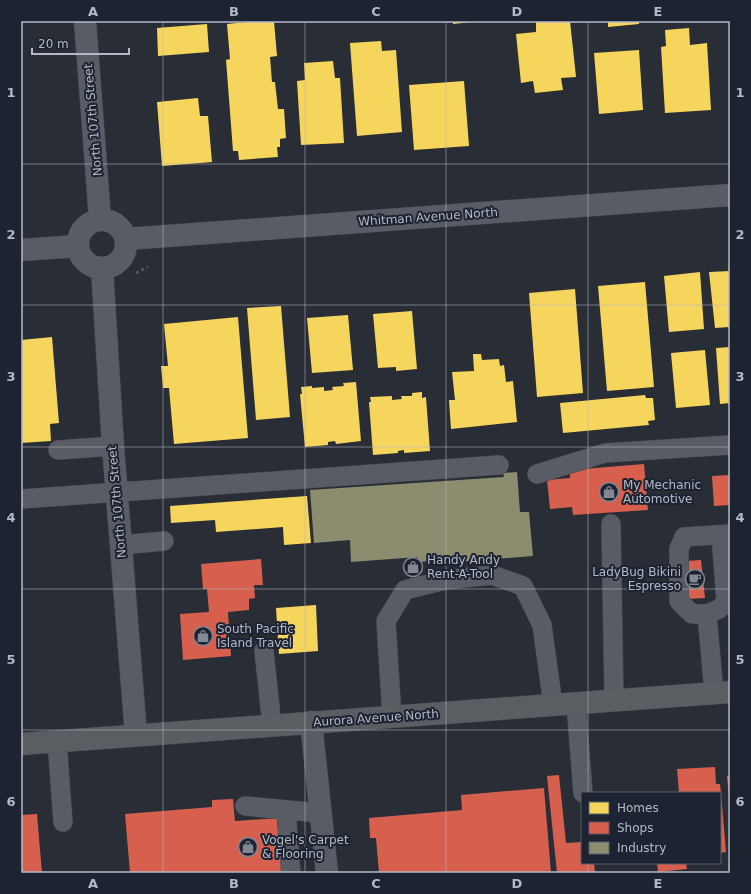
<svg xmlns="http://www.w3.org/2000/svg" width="751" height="894" font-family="'DejaVu Sans',sans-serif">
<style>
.homes{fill:#f6d55c}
.shops{fill:#d6604d}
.industry{fill:#8c8c6e}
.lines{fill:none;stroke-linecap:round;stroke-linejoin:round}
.service-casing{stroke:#45484f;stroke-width:20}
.minor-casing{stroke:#45484f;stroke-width:23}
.trunk-casing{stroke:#464951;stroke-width:23}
.path{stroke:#575b61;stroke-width:2.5;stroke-dasharray:3 3;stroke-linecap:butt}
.service{stroke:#595c64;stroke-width:19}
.minor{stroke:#595c64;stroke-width:22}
.trunk{stroke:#5a5d62;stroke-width:22}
.grid{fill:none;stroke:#b3b9c7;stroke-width:1;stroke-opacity:0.55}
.labels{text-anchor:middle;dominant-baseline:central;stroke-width:4;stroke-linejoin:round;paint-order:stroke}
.street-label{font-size:12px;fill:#b3b9c7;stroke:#1d2330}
.poi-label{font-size:12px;fill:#b3b9c7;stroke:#1d2330;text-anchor:start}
.neatline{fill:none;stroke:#b3b9c7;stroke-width:1.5}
.grid-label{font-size:13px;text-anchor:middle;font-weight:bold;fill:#b3b9c7}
</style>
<rect width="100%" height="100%" fill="#292d36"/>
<!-- homes -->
<g class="homes">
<polygon points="257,21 274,21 277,56 270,57 272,82 275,82 278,109 284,109 286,138 280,139 280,147 277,147 278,157 239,160 238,151 233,151 226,60 230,59 227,24"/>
<polygon points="453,21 471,21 471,22 453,24"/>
<polygon points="536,21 570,21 576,77 561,78 563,90 535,93 533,81 521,83 516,34 536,32"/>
<polygon points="608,21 639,21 639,24 608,27"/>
<polygon points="207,24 209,52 158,56 157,28"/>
<polygon points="689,28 690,45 707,43 711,110 665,113 661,47 666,46 665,30"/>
<polygon points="381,41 382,51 396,50 402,132 357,136 350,43"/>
<polygon points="639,50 643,110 599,114 594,53"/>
<polygon points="333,61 335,78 340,78 344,143 301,145 297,81 305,80 304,63"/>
<polygon points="464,81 469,146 414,150 409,85"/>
<polygon points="198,98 200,116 208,116 212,162 162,166 157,102"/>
<polygon points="730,271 730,327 715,328 709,272"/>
<polygon points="700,272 704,329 669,332 664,276"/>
<polygon points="645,282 654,387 607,391 598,286"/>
<polygon points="575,289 583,393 537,397 529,293"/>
<polygon points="281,306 290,417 256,420 247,308"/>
<polygon points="412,311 417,369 396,371 396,367 378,368 373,314"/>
<polygon points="348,315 353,370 312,373 307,318"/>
<polygon points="238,317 248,438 174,444 169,388 163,388 161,366 168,366 164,324"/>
<polygon points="52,337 59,423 50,424 51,441 21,443 21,340"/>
<polygon points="730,347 730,403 720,404 716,348"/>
<polygon points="705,350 710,405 676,408 671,353"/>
<polygon points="473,354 481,354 482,360 499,359 500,366 504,365 506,382 513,381 517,422 451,429 449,400 455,400 452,372 474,371"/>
<polygon points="356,382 361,441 336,444 335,441 328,442 328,445 305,447 300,394 302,394 301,387 312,386 312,388 324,387 324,391 333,390 332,387 344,386 343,383"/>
<polygon points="422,392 422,398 426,397 430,451 404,453 404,450 398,451 398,453 373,455 369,402 371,402 370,397 392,396 392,400 402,399 401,396 412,396 412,393"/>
<polygon points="645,395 646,398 653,398 655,420 648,421 649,425 563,433 560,403"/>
<polygon points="307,496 311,543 284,545 283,527 216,532 215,520 171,523 170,506"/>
<polygon points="316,605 318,651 279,654 276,608"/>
</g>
<!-- shops -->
<g class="shops">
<polygon points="644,464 648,510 573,515 572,507 550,509 547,480 570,478 570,470"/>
<polygon points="730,475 730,505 714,506 712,476"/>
<polygon points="261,559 263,585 254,585 255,598 249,599 249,610 228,612 231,656 183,660 180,614 209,612 207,589 203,589 201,564"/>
<polygon points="701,560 705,598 688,599 686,561"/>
<polygon points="715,767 716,784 720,784 721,793 679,793 677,769"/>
<polygon points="559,775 566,843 582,842 582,863 594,863 595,873 557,873 547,776"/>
<polygon points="727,776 730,776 730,797 729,797"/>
<polygon points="544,788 551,873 379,873 376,838 370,838 369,818 462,810 461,795"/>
<polygon points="720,793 721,793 726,852 720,853"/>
<polygon points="233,799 235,821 277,818 282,873 130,873 125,814 212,807 212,800"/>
<polygon points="37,814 42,873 21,873 21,815"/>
<polygon points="657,863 686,863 687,869 658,872"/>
</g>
<!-- industry -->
<polygon class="industry" points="517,472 520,512 529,512 533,556 432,564 432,561 418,562 418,557 351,562 350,540 314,543 310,490 504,477 503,473"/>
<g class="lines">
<!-- service casing -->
<g class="service-casing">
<g id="service">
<polyline points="58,450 113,446"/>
<polyline points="537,474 605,453 730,445"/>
<polyline points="21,499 499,465"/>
<polyline points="611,524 614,701"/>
<polyline points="121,545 164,541"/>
<polyline points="707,614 719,609 726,602 721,535"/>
<polyline points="264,651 272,726"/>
<polyline points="714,693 707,614 692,614 679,601 679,549 684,537 730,534"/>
<polyline points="576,704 583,793"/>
<polyline points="392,717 386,621 405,590 445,580 492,575 523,586 542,625 553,705"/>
<polyline points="57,741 63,822"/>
<polyline points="245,806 320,813"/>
<polyline points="286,810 291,873"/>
</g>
</g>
<!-- minor casing -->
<g class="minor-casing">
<g id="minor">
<polyline points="85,21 100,219"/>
<circle cx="102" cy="244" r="24"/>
<polyline points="126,239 730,195"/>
<polyline points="21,250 78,246"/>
<polyline points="102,268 113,446 136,735"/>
<polyline points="311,722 327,873"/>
</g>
</g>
<!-- trunk casing -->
<g class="trunk-casing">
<polyline id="trunk" points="21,744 730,692"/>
</g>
<!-- path -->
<polyline class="path" points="136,273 148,267"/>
<!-- service -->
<use href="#service" class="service"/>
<!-- minor -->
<use href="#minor" class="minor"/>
<!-- trunk -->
<use href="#trunk" class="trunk"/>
</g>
<!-- grid -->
<path class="grid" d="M163,21V873M305,21V873M446,21V873M588,21V793M21,164H730M21,305H730M21,447H730M21,589H730M21,730H730M588,863V873"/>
<!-- icons -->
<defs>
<g id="shop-ring" transform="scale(1)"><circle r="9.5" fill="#1d2330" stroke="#838894" stroke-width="1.5"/><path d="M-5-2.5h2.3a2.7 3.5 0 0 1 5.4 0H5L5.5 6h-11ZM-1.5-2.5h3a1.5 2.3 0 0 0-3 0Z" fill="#838894"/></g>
<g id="cafe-ring" transform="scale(1)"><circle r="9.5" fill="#1d2330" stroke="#838894" stroke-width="1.5"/><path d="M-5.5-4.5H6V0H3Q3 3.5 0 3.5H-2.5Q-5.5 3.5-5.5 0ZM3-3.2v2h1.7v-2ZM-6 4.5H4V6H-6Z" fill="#838894"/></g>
</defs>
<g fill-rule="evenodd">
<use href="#shop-ring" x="609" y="492"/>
<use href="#shop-ring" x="413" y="567"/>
<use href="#cafe-ring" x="695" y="579"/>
<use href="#shop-ring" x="203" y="636"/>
<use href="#shop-ring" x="248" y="847"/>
</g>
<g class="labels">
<!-- street labels -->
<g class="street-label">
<text transform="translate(93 120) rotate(-95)">North 107th Street</text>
<text transform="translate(428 217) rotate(-4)">Whitman Avenue North</text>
<text transform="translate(117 502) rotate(-95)">North 107th Street</text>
<text transform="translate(376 718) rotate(-4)">Aurora Avenue North</text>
</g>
<!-- poi labels -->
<g class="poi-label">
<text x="623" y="485">My Mechanic<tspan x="623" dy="14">Automotive</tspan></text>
<text x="427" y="560">Handy Andy<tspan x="427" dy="14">Rent-A-Tool</tspan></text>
<text x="681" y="572" text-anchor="end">LadyBug Bikini<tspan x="681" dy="14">Espresso</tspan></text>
<text x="217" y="629">South Pacific<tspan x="217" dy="14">Island Travel</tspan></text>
<text x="262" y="840">Vogel's Carpet<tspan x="262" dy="14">&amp; Flooring</tspan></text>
</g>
</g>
<!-- border -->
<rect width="751" height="894" fill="none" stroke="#1d2330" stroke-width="44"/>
<!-- legend -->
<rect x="581" y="792" width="140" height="72" fill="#1d2330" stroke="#595f6c"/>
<rect x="589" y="802" width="20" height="12" fill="#f6d55c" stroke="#595f6c"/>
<text x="617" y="812" font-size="12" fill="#b3b9c7">Homes</text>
<rect x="589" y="822" width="20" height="12" fill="#d6604d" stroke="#595f6c"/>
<text x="617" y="832" font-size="12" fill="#b3b9c7">Shops</text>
<rect x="589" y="842" width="20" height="12" fill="#8c8c6e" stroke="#595f6c"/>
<text x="617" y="852" font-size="12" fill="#b3b9c7">Industry</text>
<!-- scale -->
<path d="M32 48v6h97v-6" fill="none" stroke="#b3b9c7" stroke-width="2"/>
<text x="38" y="48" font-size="12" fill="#b3b9c7" stroke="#1d2330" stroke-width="3" paint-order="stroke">20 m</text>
<rect x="22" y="22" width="707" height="850" class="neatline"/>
<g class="grid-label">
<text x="93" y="16">A</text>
<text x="234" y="16">B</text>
<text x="376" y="16">C</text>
<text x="517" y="16">D</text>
<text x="658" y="16">E</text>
<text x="11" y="97">1</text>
<text x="740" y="97">1</text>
<text x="11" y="239">2</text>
<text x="740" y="239">2</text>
<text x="11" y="381">3</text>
<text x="740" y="381">3</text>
<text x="11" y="522">4</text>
<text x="740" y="522">4</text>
<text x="11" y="664">5</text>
<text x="740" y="664">5</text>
<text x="11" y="806">6</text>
<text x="740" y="806">6</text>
<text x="93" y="888">A</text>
<text x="234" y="888">B</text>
<text x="376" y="888">C</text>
<text x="517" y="888">D</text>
<text x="658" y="888">E</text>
</g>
</svg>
